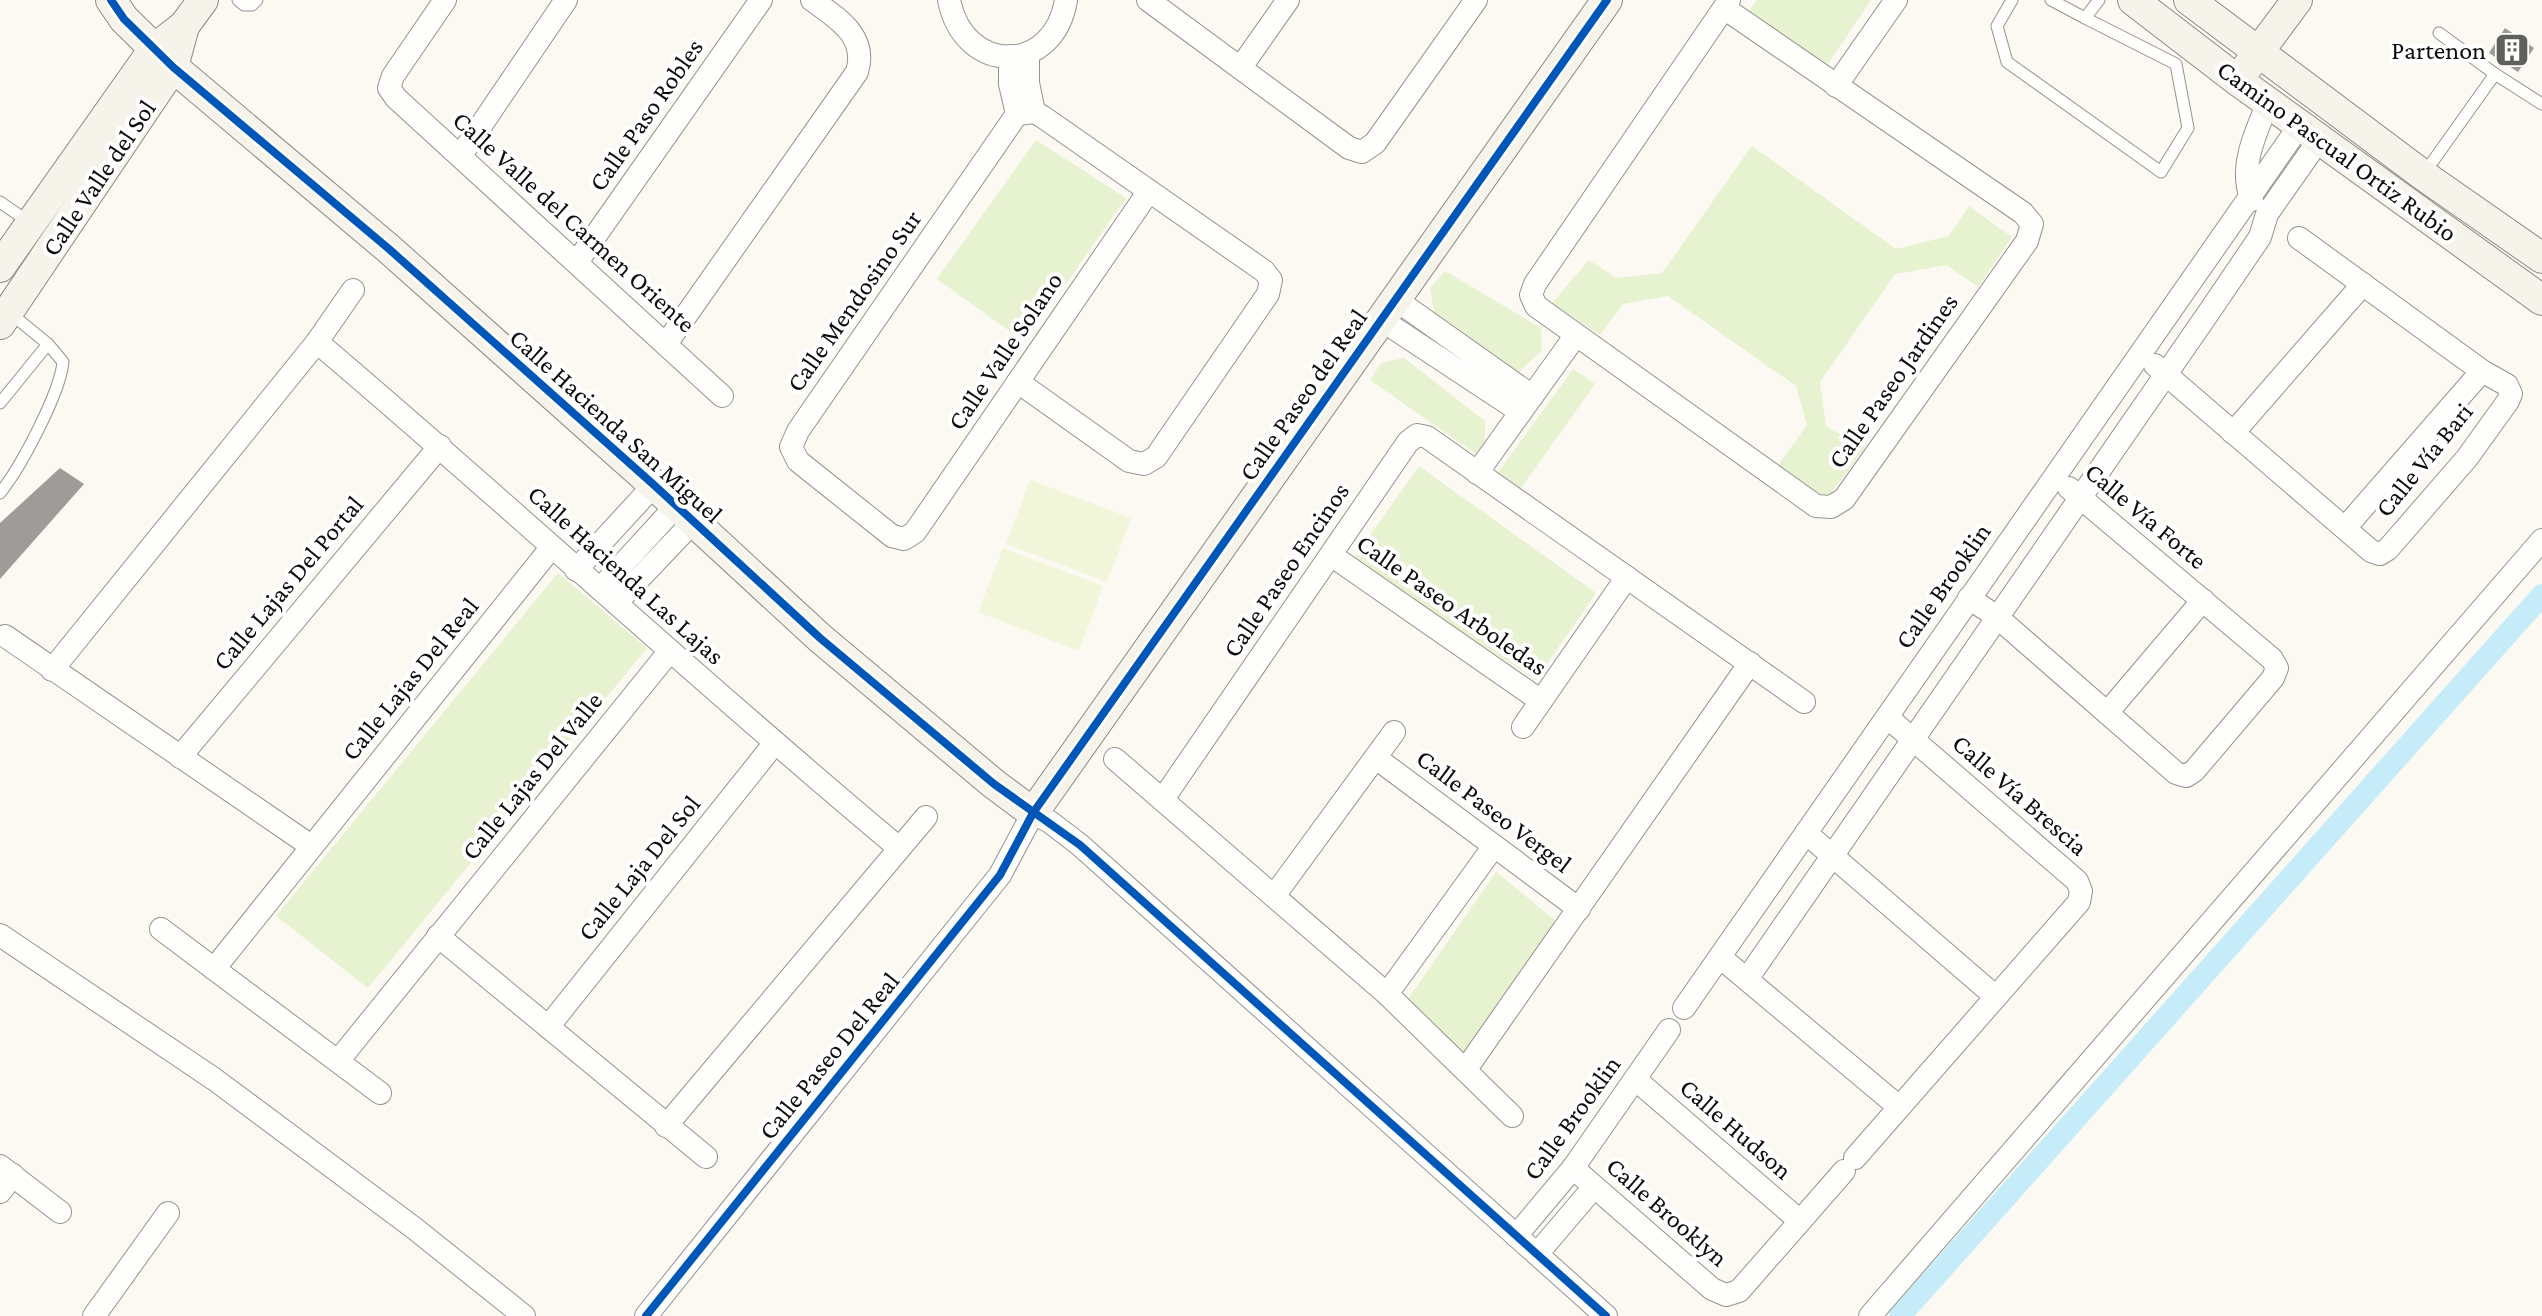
<svg xmlns="http://www.w3.org/2000/svg" width="2542" height="1316" font-family="'Crimson Pro',serif">
<style>
.green{fill:#e7f2d0}
.pitch{fill:#f1f6da}
.lines{fill:none;stroke-linecap:round;stroke-linejoin:round}
.canal{stroke:#c5ecf8;stroke-width:22}
.building{fill:#9e9c98}
.lane-casing{stroke:#949390;stroke-width:13}
.street-casing{stroke:#949390;stroke-width:24}
.secondary-casing{stroke:#8b8a87;stroke-width:32}
.lane{stroke:#fefefd;stroke-width:11}
.street{stroke:#fefefd;stroke-width:22}
.secondary{stroke:#f5f3ea;stroke-width:30}
.cycleway-casing{stroke:#fff;stroke-width:13}
.cycleway{stroke:#0057b8;stroke-width:8}
.labels{text-anchor:middle;dominant-baseline:central;stroke-width:8;stroke-linejoin:round;paint-order:stroke}
.poi-label{font-size:26px;fill:#0d0d0d;stroke:#fff;text-anchor:end}
.street-label{font-size:26px;fill:#0d0d0d;stroke:#fff}
</style>
<rect width="100%" height="100%" fill="#fbf9f2"/>
<!-- green -->
<g class="green">
<polygon points="1757,0 1871,0 1828,64 1747,14"/>
<polygon points="1036,140 1126,198 1025,342 937,279"/>
<polygon points="1752,146 1896,249 1949,236 1969,206 2012,237 1978,287 1947,265 1895,274 1820,382 1826,426 1865,448 1827,498 1777,467 1807,425 1796,386 1668,296 1623,304 1600,335 1552,303 1589,260 1616,278 1662,273"/>
<polygon points="1445,271 1541,328 1542,350 1519,372 1434,312 1430,288"/>
<polygon points="1404,358 1485,421 1485,441 1476,454 1370,380 1381,363"/>
<polygon points="1573,369 1595,384 1520,489 1497,474"/>
<polygon points="1419,466 1596,593 1536,680 1352,561"/>
<polygon points="558,573 647,648 368,988 276,916"/>
<polygon points="1496,872 1556,921 1463,1055 1406,1002"/>
</g>
<!-- pitch -->
<g class="pitch">
<polygon points="1030,480 1131,518 1107,582 1006,544"/>
<polygon points="1003,548 1103,586 1079,651 978,612"/>
</g>
<g class="lines">
<!-- canal -->
<polyline class="canal" points="1900,1316 2542,595"/>
</g>
<!-- building -->
<g class="building">
<polygon points="2505,28 2534,48 2518,72 2489,53"/>
<polygon points="60,468 84,484 0,579 0,523"/>
</g>
<g class="lines">
<!-- lane casing -->
<g class="lane-casing">
<g id="lane">
<polyline points="238,0 244,5 252,5 257,0"/>
<polyline points="2012,0 1997,26 2007,62 2161,172 2188,128 2176,64 2085,18 2099,0"/>
<polyline points="2051,0 2085,18"/>
<polyline points="2439,33 2495,74"/>
<polyline points="2423,175 2495,74 2542,104"/>
<polyline points="0,202 29,222"/>
<polyline points="0,403 48,344"/>
<path d="M0,493C21,467 60,393 63,362L48,344L10,313"/>
</g>
</g>
<!-- street casing -->
<g class="street-casing">
<g id="street">
<polyline points="445,0 393,76 389,88 396,98 722,396"/>
<path d="M949,0C964,76 1054,75 1066,0"/>
<polyline points="1148,0 1349,148 1362,152 1375,143 1476,0"/>
<polyline points="1724,8 2023,213 2032,224 2027,241 1844,499 1831,507 1816,506 1536,306 1531,295 1535,284 1724,8 1729,0"/>
<polyline points="1028,53 1028,83 1034,112"/>
<polyline points="1010,56 1010,84 1017,114 798,431 791,447 798,461 892,536 904,539 915,532 1149,191"/>
<polyline points="1241,67 1288,0"/>
<polyline points="1836,86 1896,0"/>
<polyline points="1017,114 1034,112 1043,117 1264,271 1271,280 1268,294 1156,457 1144,464 1129,461 1018,382"/>
<polyline points="461,155 566,0"/>
<path d="M2252,200C2238,168 2256,132 2268,103"/>
<polyline points="577,262 761,0"/>
<polyline points="1395,299 1532,396"/>
<polyline points="1380,319 1521,412"/>
<path d="M317,342C513,508 701,683 899,848"/>
<path d="M666,344L857,72C868,36 837,18 812,0"/>
<polyline points="2155,365 2371,551 2380,554 2388,549 2467,458 2508,401 2511,394 2507,385 2482,371 2299,238"/>
<polyline points="2233,433 2363,284"/>
<polyline points="1477,473 1576,335"/>
<polyline points="2345,528 2482,371"/>
<polyline points="1331,555 1541,701"/>
<polyline points="576,570 654,485"/>
<polyline points="600,589 676,506"/>
<polyline points="1969,598 1997,617 2176,773 2186,776 2194,771 2273,678 2277,668 2272,659 2069,488"/>
<polyline points="616,603 694,521"/>
<polyline points="5,636 311,846"/>
<polyline points="52,670 317,342 353,290"/>
<polyline points="2107,713 2203,600"/>
<polyline points="1523,727 1627,577"/>
<polyline points="180,757 440,446"/>
<polyline points="1376,758 1579,909"/>
<polyline points="1115,759 1387,994 1512,1116"/>
<polyline points="1163,799 1408,442 1417,435 1427,437 1804,702"/>
<polyline points="1806,833 1996,997"/>
<polyline points="1274,896 1394,732"/>
<polyline points="161,929 380,1093"/>
<polyline points="0,935 214,1079 414,1228 524,1316"/>
<polyline points="438,936 706,1157"/>
<polyline points="1720,957 1899,1107"/>
<polyline points="214,969 551,548"/>
<polyline points="1747,979 2207,315 2260,237 2267,214 2319,140"/>
<polyline points="1387,994 1494,846"/>
<polyline points="1684,1008 2300,125"/>
<polyline points="548,1027 774,744"/>
<polyline points="338,1061 669,652"/>
<polyline points="1466,1069 1750,663"/>
<polyline points="1635,1079 1800,1221"/>
<polyline points="666,1126 926,817"/>
<polyline points="1855,1158 2079,902 2081,891 2077,881 1887,717"/>
<polyline points="0,1166 60,1212"/>
<polyline points="1573,1168 1712,1289 1726,1295 1739,1291 1844,1171"/>
<polyline points="0,1192 13,1175"/>
<polyline points="1516,1236 1573,1168 1669,1030"/>
<polyline points="1537,1254 1594,1187"/>
<polyline points="94,1316 168,1213"/>
<polyline points="646,1316 1000,875 1033,813 1050,822 1080,845 1606,1316"/>
<polyline points="1870,1316 2542,540"/>
</g>
</g>
<!-- secondary casing -->
<g class="secondary-casing">
<g id="secondary">
<polyline points="111,0 124,19 173,67 389,249 654,485 820,638 994,784 1033,813 1607,0"/>
<polyline points="2133,0 2237,80 2542,300"/>
<polyline points="2189,0 2423,175 2542,258"/>
<polyline points="2248,66 2297,0"/>
<polyline points="0,267 154,49 184,26 203,0"/>
<polyline points="0,324 173,67 184,26"/>
</g>
</g>
<!-- lane -->
<use href="#lane" class="lane"/>
<!-- street -->
<use href="#street" class="street"/>
<!-- secondary -->
<use href="#secondary" class="secondary"/>
<!-- cycleway casing -->
<g class="cycleway-casing">
<g id="cycleway">
<polyline points="111,0 124,19 173,67 389,249 654,485 820,638 994,784 1080,845 1606,1316"/>
<polyline points="646,1316 1000,875 1033,813 1607,0"/>
</g>
</g>
<!-- cycleway -->
<use href="#cycleway" class="cycleway"/>
</g>
<!-- icons -->
<defs>
<g id="building-square" transform="scale(1.8)"><rect x="-9" y="-9" width="18" height="18" rx="4" fill="#60605d" stroke="#fff"/><path d="M-4-6H4V6H1V3H-1V6H-4ZM-2.5-4.3h1.7v1.8h-1.7ZM.8-4.3h1.7v1.8H.8ZM-2.5-1h1.7V.8h-1.7ZM.8-1h1.7V.8H.8Z" fill="#fff"/></g>
</defs>
<g fill-rule="evenodd">
<use href="#building-square" x="2512" y="50"/>
</g>
<g class="labels">
<!-- poi labels -->
<g class="poi-label">
<text x="2486" y="50">Partenon</text>
</g>
<!-- street labels -->
<g class="street-label">
<text transform="translate(646 115) rotate(-55)">Calle Paso Robles</text>
<text transform="translate(2337 151) rotate(36)">Camino Pascual Ortiz Rubio</text>
<text transform="translate(99 178) rotate(-56)">Calle Valle del Sol</text>
<text transform="translate(574 222) rotate(42)">Calle Valle del Carmen Oriente</text>
<text transform="translate(854 301) rotate(-55)">Calle Mendosino Sur</text>
<text transform="translate(1005 351) rotate(-56)">Calle Valle Solano</text>
<text transform="translate(1893 381) rotate(-55)">Calle Paseo Jardines</text>
<text transform="translate(1303 395) rotate(-55)">Calle Paseo del Real</text>
<text transform="translate(616 426) rotate(42)">Calle Hacienda San Miguel</text>
<text transform="translate(2424 460) rotate(-51)">Calle Vía Bari</text>
<text transform="translate(2146 516) rotate(40)">Calle Vía Forte</text>
<text transform="translate(1286 570) rotate(-56)">Calle Paseo Encinos</text>
<text transform="translate(626 575) rotate(42)">Calle Hacienda Las Lajas</text>
<text transform="translate(288 583) rotate(-50)">Calle Lajas Del Portal</text>
<text transform="translate(1943 586) rotate(-55)">Calle Brooklin</text>
<text transform="translate(1452 605) rotate(35)">Calle Paseo Arboledas</text>
<text transform="translate(410 679) rotate(-51)">Calle Lajas Del Real</text>
<text transform="translate(532 776) rotate(-51)">Calle Lajas Del Valle</text>
<text transform="translate(2020 795) rotate(41)">Calle Vía Brescia</text>
<text transform="translate(1494 811) rotate(37)">Calle Paseo Vergel</text>
<text transform="translate(639 868) rotate(-51)">Calle Laja Del Sol</text>
<text transform="translate(829 1056) rotate(-51)">Calle Paseo Del Real</text>
<text transform="translate(1572 1118) rotate(-54)">Calle Brooklin</text>
<text transform="translate(1736 1129) rotate(41)">Calle Hudson</text>
<text transform="translate(1667 1212) rotate(41)">Calle Brooklyn</text>
</g>
</g>
</svg>
